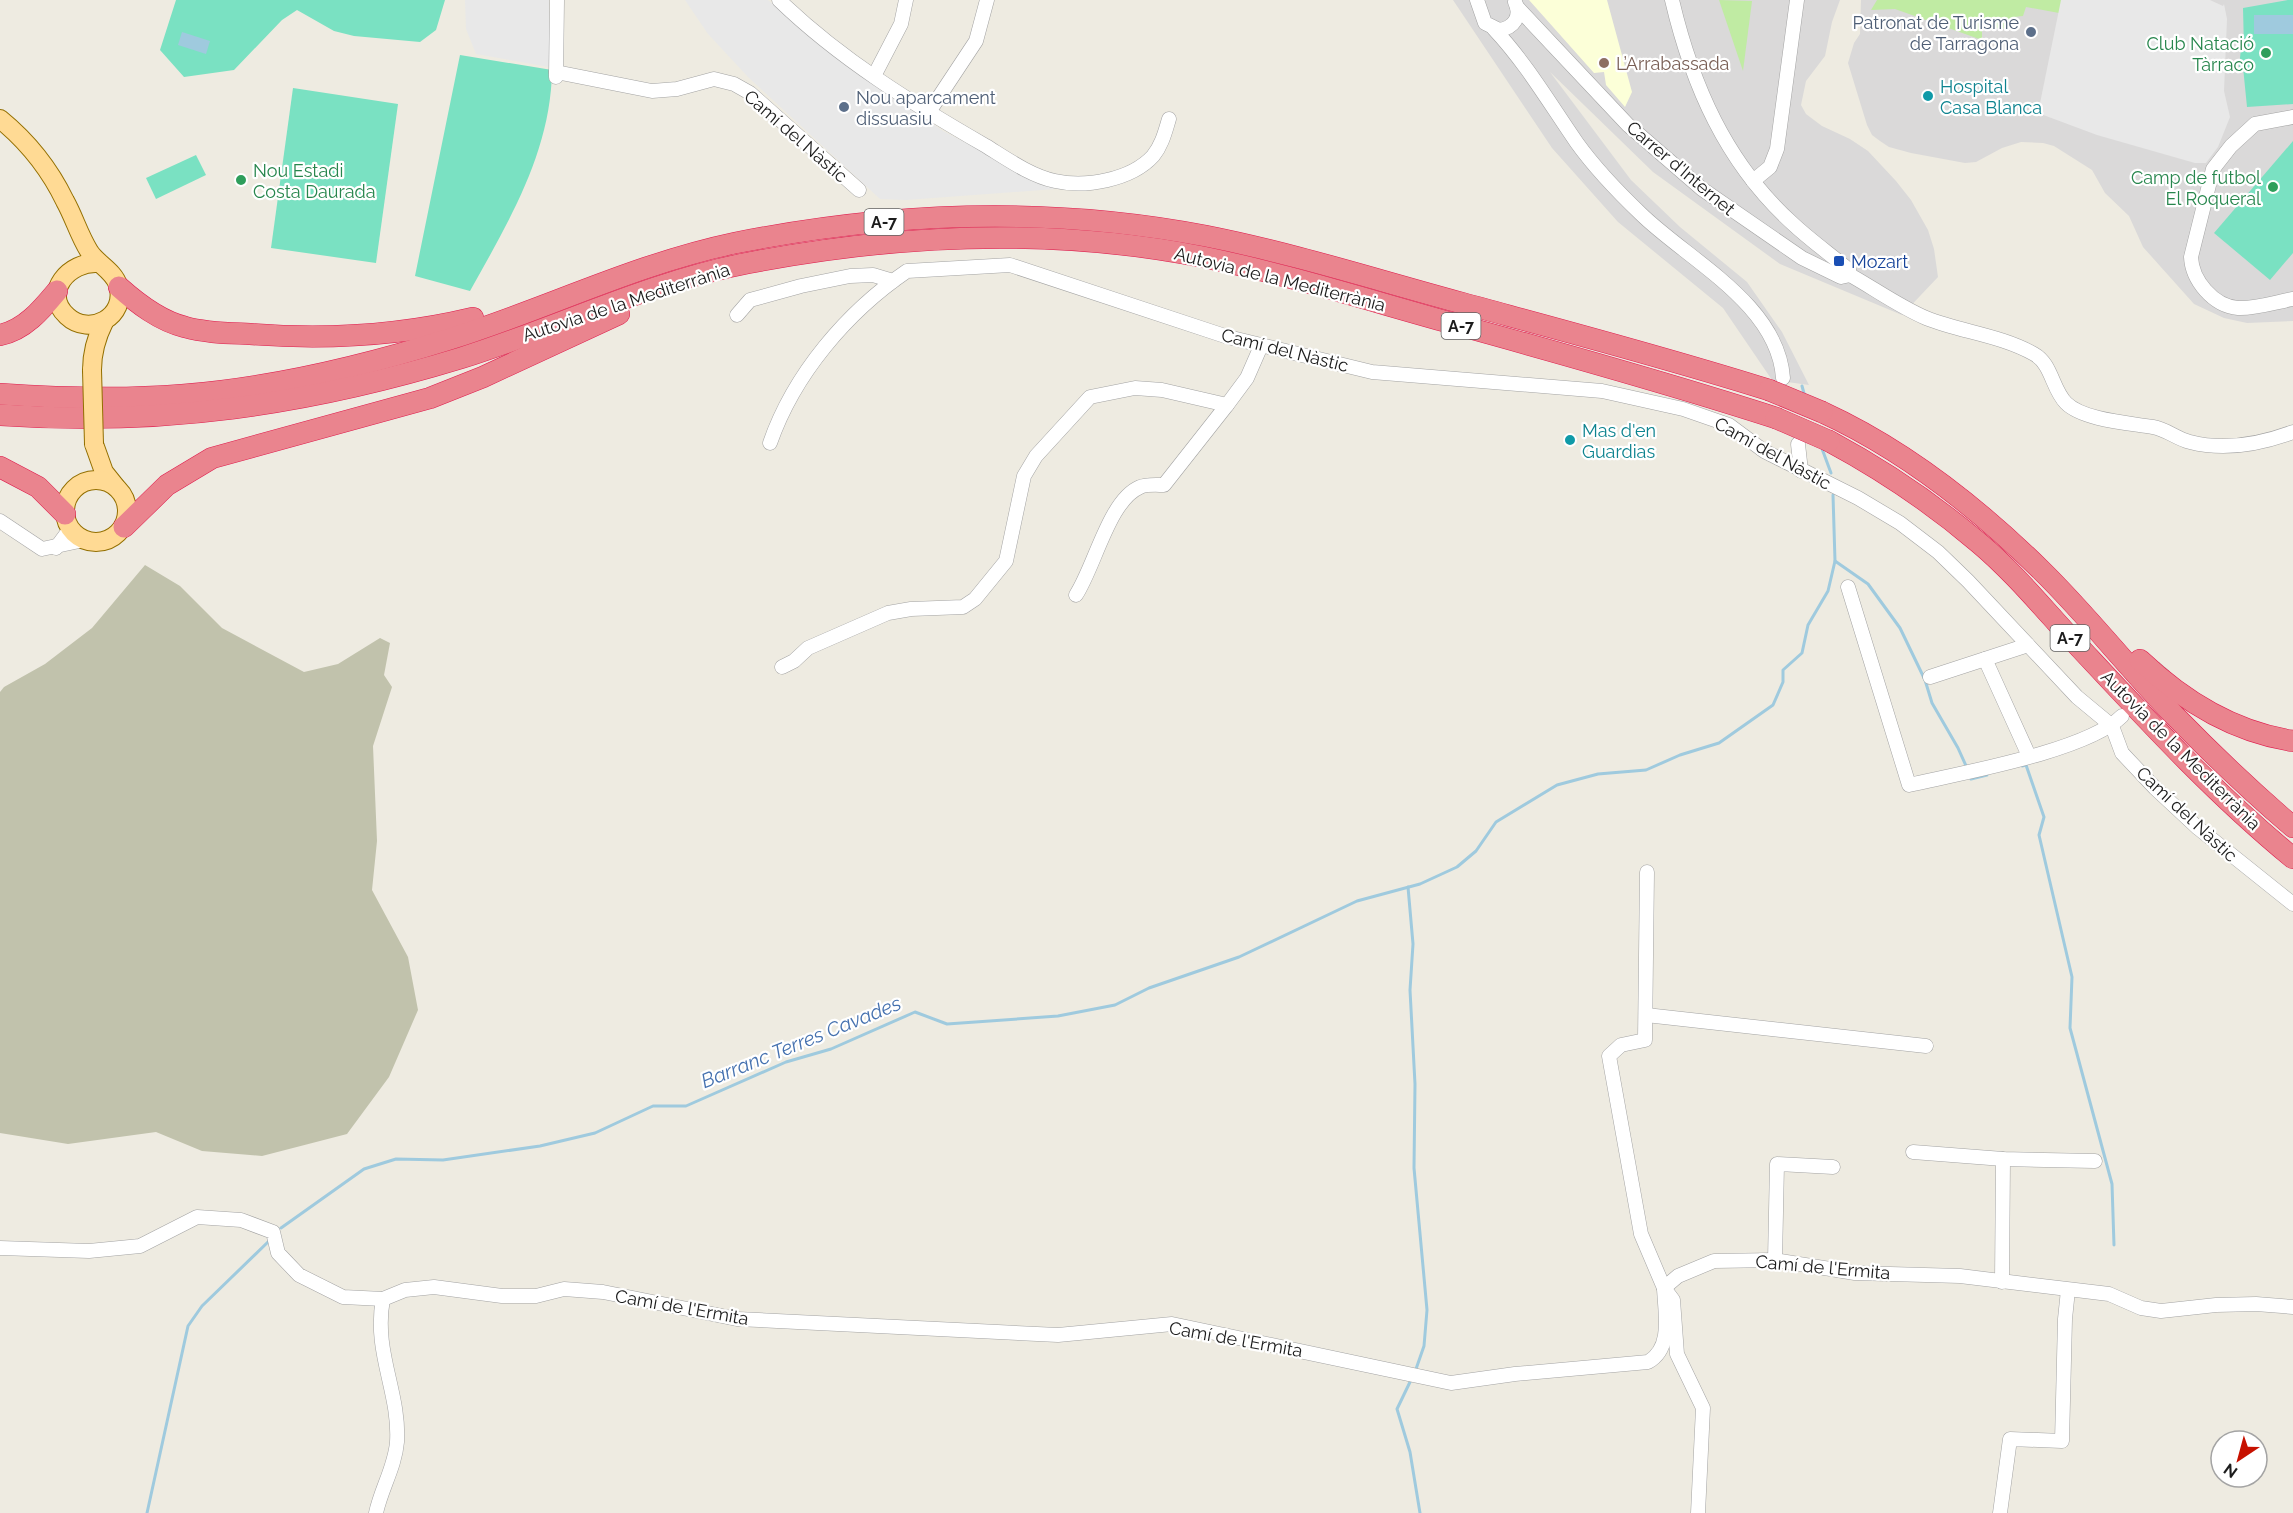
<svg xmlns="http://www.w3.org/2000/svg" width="2293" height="1513" font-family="Raleway,sans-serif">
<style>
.residential{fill:#dad9d9}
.education{fill:#fcffd8}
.construction{fill:#c1c2ac}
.grass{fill:#c0eba3}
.pitch{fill:#7ae1c2}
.parking{fill:#e8e8e8}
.water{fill:#9fcade}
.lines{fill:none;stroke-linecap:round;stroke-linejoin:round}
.stream{stroke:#9fcade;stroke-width:3}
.minor-tunnel{stroke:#c4c2ba;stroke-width:14;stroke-dasharray:14 7;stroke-linecap:butt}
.minor-casing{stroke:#a3a3a3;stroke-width:15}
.major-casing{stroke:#936f00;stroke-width:20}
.highway-casing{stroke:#de1c4d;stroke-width:22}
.minor{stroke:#fff;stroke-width:14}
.major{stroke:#ffda94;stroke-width:18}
.highway{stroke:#ea848e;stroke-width:21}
.major-bridge-casing{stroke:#936f00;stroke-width:20;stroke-linecap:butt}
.highway-bridge-casing{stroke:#de1c4d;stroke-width:22;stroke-linecap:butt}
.major-bridge{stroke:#ffda94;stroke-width:18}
.highway-bridge{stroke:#ea848e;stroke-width:21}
.service-dot{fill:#5c6f8a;stroke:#fff;stroke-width:2}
.leisure-dot{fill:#2e9e5b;stroke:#fff;stroke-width:2}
.education-dot{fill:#8d6e63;stroke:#fff;stroke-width:2}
.culture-dot{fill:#0f9aa8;stroke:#fff;stroke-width:2}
.transit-dot{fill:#1a4fb4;stroke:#fff;stroke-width:2}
.labels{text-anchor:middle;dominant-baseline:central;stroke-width:4.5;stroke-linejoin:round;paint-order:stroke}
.shield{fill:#fff;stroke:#606060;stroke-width:1.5}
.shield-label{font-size:16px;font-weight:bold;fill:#1c1c1c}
.service-label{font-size:18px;fill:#4e5e75;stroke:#fff;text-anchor:end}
.leisure-label{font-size:18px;fill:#27864d;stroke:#fff;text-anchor:end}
.education-label{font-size:18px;fill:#785e54;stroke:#fff;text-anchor:start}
.culture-label{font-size:18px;fill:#0d838f;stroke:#fff;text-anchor:start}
.street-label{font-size:18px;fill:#1c1c1c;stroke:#fff}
.transit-label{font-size:18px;fill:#164399;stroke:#fff;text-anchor:start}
.water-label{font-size:20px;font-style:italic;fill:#4571af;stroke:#fff}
</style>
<rect width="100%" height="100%" fill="#eeebe1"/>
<!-- residential -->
<g class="residential">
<polygon points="1453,0 1840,0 1832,22 1825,56 1806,81 1801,105 1806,114 1822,126 1850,139 1868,151 1896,181 1911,200 1928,230 1934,249 1938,277 1902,315 1780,264 1653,172 1550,72 1631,180 1680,227 1747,282 1782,332 1809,385 1772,380 1723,308 1618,222 1552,148"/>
<polygon points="1861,0 2293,0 2293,321 2247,323 2224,318 2194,304 2143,247 2129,216 2105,193 2092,170 2054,146 2043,143 2021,142 2002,148 1976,162 1965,163 1911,153 1889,147 1880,141 1872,135 1867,125 1848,63 1854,43 1860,34"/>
</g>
<!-- education -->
<polygon class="education" points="1529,0 1607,0 1632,92 1625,107 1606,85 1604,72 1594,73"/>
<!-- construction -->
<polygon class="construction" points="145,565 180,586 222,628 304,672 338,664 380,638 390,643 384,675 392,687 373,746 377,841 372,890 408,957 418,1010 389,1077 347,1134 262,1156 202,1151 156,1132 68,1144 0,1133 0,692 4,687 45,664 92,628"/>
<!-- grass -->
<g class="grass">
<polygon points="1719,0 1752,1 1743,71"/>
<polygon points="1877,0 2098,0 2059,13 2026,7 2023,16 2014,17 2013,29 1982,27 1982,40 1895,9 1871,10"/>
</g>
<!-- pitch -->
<g class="pitch">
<polygon points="176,0 445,0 436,30 420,42 354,36 334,31 297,10 282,20 234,70 184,77 160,50"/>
<polygon points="2288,0 2293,0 2293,104 2247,107 2243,67 2239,67 2241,49 2244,48 2243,8"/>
<path d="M460,55L552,70C551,152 509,221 470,291L415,276Z"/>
<polygon points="293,88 398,104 376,263 271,248"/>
<polygon points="2293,141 2293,253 2270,280 2214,233"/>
<polygon points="196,155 206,175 156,199 146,178"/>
</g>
<!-- parking -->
<g class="parking">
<polygon points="465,0 549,0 549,67 476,54 466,29"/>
<polygon points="685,0 768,0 818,43 943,131 1055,189 906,200 880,199 749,78 708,34"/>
<polygon points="2061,0 2210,0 2223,6 2224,4 2227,19 2224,91 2230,117 2218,147 2206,163 2195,163 2097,135 2038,113"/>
</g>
<!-- water -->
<g class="water">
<rect x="2254" y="15" width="39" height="19"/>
<polygon points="182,32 210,41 206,54 178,45"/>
</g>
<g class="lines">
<!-- stream -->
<g class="stream">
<polyline points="1802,386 1805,397"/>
<polyline points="1821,446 1831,473"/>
<polyline points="1835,561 1868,584 1900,628 1925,680 1932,703 1958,748 1967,768"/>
<polyline points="2022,766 2026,765 2044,817 2039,835 2072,977 2070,1028 2112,1184 2114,1245"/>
<polyline points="1969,775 1971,779 1987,775"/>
<polyline points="1408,887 1413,944 1410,990 1415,1084 1414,1168 1427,1310 1424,1346 1416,1369"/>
<polyline points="281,1228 364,1169 396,1159 443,1160 540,1146 595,1133 653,1106 686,1106 786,1062 831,1049 915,1012 947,1024 1058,1016 1115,1005 1149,988 1239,957 1357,901 1420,884 1457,867 1476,851 1496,822 1557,785 1598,774 1646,770 1680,755 1719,743 1773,705 1783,682 1783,670 1802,653 1808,625 1828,591 1835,561 1833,495"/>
<polyline points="1410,1382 1397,1409 1410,1452 1420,1513"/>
<polyline points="147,1513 188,1326 202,1306 269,1241"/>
</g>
<!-- minor-tunnel -->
<polyline class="minor-tunnel" points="2128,709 2166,664"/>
<!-- minor casing -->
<g class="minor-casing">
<g id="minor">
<path d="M779,0C840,59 913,104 986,146C1007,159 1031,176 1055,181C1085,188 1131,180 1153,156C1162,145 1165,132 1169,119"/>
<path d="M1477,0L1485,23L1499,30C1514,28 1522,16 1515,2"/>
<path d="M1672,0C1692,85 1726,163 1792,223C1810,240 1830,254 1849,270L1850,275"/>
<polyline points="1517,7 1628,125 1702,189 1802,258 1841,277 1850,275"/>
<path d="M1494,29C1526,63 1550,104 1577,143C1595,168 1618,192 1641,214C1688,260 1778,304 1783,378"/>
<polyline points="556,72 652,91 677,89 714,79 734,84 750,93 859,190"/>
<polyline points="874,76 901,24 906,0"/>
<polyline points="556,77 557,0"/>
<polyline points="929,112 976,41 987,0"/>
<path d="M2293,117L2255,124L2231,146L2213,169L2191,257C2192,280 2213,306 2238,308C2255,309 2276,302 2293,299"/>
<polyline points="1753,181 1770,167 1777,149 1797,0"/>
<path d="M1850,275C1875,289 1900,307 1926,318C1961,332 2000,335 2034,354C2052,364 2052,389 2066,403C2083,420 2129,423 2153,427C2166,429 2177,439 2190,442C2225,451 2261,444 2293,432"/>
<polyline points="737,315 750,300 801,286 850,276 873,275 893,281"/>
<path d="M770,443C794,374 847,312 907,271L1010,265L1228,337L1372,372L1602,391L1683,409L1729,425L1764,451L1858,498L1900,523L1938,552L1968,581L2077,697L2112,726L2122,753L2155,788L2198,828L2293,904"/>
<polyline points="1798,444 1801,471"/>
<polyline points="0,521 42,549 84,540"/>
<polyline points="56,548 70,529"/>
<path d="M1848,587L1909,785C1961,773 2087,751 2122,716"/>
<path d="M1076,595C1095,566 1109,500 1140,487C1146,484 1157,485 1164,485L1227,405"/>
<polyline points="1985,659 2029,756"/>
<polyline points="782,667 794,661 808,648 888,613 911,609 963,607 975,599 1006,561 1024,476 1036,456 1090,397 1135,388 1162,390 1227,405 1247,378 1261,346"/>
<polyline points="1930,677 2028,645"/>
<polyline points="1647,872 1645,1040 1621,1045 1609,1056 1641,1234 1664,1288 1673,1300 1677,1354 1703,1408 1698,1513"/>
<polyline points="1646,1015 1926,1046"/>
<polyline points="1913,1152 2003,1159 2095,1161"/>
<path d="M0,1248L89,1251L140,1246L197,1217L241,1220L273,1232L278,1253L299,1275L343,1297L383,1299L405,1290L434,1287L502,1296H536L564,1289L603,1292L737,1319L1058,1335L1172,1324L1451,1383L1515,1374L1648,1362C1673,1348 1665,1313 1664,1288L1678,1276L1714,1261L1775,1260L1855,1273L1960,1276L2109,1294L2141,1308L2161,1311L2216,1305L2256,1304L2293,1307"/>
<polyline points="1775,1260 1777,1164 1833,1167"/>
<polyline points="2002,1282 2003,1159"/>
<path d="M376,1513C381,1489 395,1467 397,1442C400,1392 373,1352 383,1299"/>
<polyline points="2000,1513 2010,1439 2062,1441 2065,1319 2068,1290"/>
</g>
</g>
<!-- major casing -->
<g class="major-casing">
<g id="major">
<path d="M0,119C27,141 50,170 65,201C74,217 79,235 89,251C96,263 114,271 118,285C128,317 89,337 67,316C41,292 70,261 98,263"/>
<path d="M92,370C92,353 96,338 104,322"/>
<polyline points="94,444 104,472 116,487"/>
<circle cx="96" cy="511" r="31"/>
</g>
</g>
<!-- highway casing -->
<g class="highway-casing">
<g id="highway">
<path d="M119,287C138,304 160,321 185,327C206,333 229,333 250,334C326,340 398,336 473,318"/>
<path d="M0,335C25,330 42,309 57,291"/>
<path d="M0,394C60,398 122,400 182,395C272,388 364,366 450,339C546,309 635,264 735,243C890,212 1050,206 1206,236C1292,253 1377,280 1462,303C1565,331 1668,358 1769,390"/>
<path d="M1822,412C1905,450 1977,507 2042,571C2088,616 2128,668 2174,715C2212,754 2252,792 2293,827"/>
<path d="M0,415C161,426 307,405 461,358C557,328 648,282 748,263C898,234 1052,227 1203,257C1286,274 1368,300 1451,323C1560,353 1668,383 1776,418"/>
<path d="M1829,441C1883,470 1932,503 1979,543C2016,574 2047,613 2080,648C2148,721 2216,795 2293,858"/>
<polyline points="0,467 38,487 65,514"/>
<polyline points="124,527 167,485 212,458 430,398 483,377 619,314"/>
<path d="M2140,660C2182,700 2234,732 2293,741"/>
</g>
</g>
<!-- minor -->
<use href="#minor" class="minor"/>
<!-- major -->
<use href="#major" class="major"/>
<!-- highway -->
<use href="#highway" class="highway"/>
<!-- major-bridge casing -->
<g class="major-bridge-casing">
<polyline id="major-bridge" points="92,370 94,444"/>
</g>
<!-- highway-bridge casing -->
<g class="highway-bridge-casing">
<g id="highway-bridge">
<polyline points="1769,390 1822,412"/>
<polyline points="1776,418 1829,441"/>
</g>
</g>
<!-- major-bridge -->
<use href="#major-bridge" class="major-bridge"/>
<!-- highway-bridge -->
<use href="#highway-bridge" class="highway-bridge"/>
</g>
<!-- markers -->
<g class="service-dot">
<circle cx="2031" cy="32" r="6"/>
<circle cx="844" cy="107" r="6"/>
</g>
<g class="leisure-dot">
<circle cx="2266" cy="53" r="6"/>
<circle cx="241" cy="180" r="6"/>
<circle cx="2273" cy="187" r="6"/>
</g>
<circle class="education-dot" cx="1604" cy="63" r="6"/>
<g class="culture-dot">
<circle cx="1928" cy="96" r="6"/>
<circle cx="1570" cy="440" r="6"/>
</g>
<rect class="transit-dot" x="1833" y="255" width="12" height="12" rx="3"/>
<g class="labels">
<!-- shield labels -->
<g class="shield">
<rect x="864.5" y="209" width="39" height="26" rx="4.5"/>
<rect x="1441.5" y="313" width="39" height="26" rx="4.5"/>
<rect x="2050.5" y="625" width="39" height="26" rx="4.5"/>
</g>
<g class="shield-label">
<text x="884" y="222">A-7</text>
<text x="1461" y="326">A-7</text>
<text x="2070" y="638">A-7</text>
</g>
<!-- service labels -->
<g class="service-label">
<text x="2019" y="22">Patronat de Turisme<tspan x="2019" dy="21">de Tarragona</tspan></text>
<text x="856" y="97" text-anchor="start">Nou aparcament<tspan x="856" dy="21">dissuasiu</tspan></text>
</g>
<!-- leisure labels -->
<g class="leisure-label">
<text x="2254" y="43">Club Natació<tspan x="2254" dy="21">Tàrraco</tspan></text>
<text x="253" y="170" text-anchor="start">Nou Estadi<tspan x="253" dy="21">Costa Daurada</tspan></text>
<text x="2261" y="177">Camp de futbol<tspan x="2261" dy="21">El Roqueral</tspan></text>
</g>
<!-- education labels -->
<g class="education-label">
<text x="1616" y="63">L’Arrabassada</text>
</g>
<!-- culture labels -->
<g class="culture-label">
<text x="1940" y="86">Hospital<tspan x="1940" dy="21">Casa Blanca</tspan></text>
<text x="1582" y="430">Mas d'en<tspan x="1582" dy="21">Guardias</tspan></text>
</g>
<!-- street labels -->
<g class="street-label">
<text transform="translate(796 136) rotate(41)">Camí del Nàstic</text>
<text transform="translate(1681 168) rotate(40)">Carrer d'Internet</text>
<text transform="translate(1280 279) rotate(14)">Autovia de la Mediterrània</text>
<text transform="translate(626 302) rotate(-18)">Autovia de la Mediterrània</text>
<text transform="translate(1285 350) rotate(14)">Camí del Nàstic</text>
<text transform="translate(1773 453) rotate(29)">Camí del Nàstic</text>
<text transform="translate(2181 750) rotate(45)">Autovia de la Mediterrània</text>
<text transform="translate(2187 814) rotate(43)">Camí del Nàstic</text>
<text transform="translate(1823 1267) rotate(5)">Camí de l'Ermita</text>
<text transform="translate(682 1307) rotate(10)">Camí de l'Ermita</text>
<text transform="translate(1236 1339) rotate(10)">Camí de l'Ermita</text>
</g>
<!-- transit labels -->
<g class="transit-label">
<text x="1851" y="261">Mozart</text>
</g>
<!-- water labels -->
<g class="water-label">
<text transform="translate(801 1042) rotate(-22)">Barranc Terres Cavades</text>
</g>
</g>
<!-- north arrow -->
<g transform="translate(2239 1459) rotate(216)"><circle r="28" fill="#ffffff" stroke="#a4a4a4" stroke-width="1.5"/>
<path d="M0-4.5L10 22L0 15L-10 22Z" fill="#c71100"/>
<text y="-9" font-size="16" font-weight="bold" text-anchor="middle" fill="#1c1c1c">N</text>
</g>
</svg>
